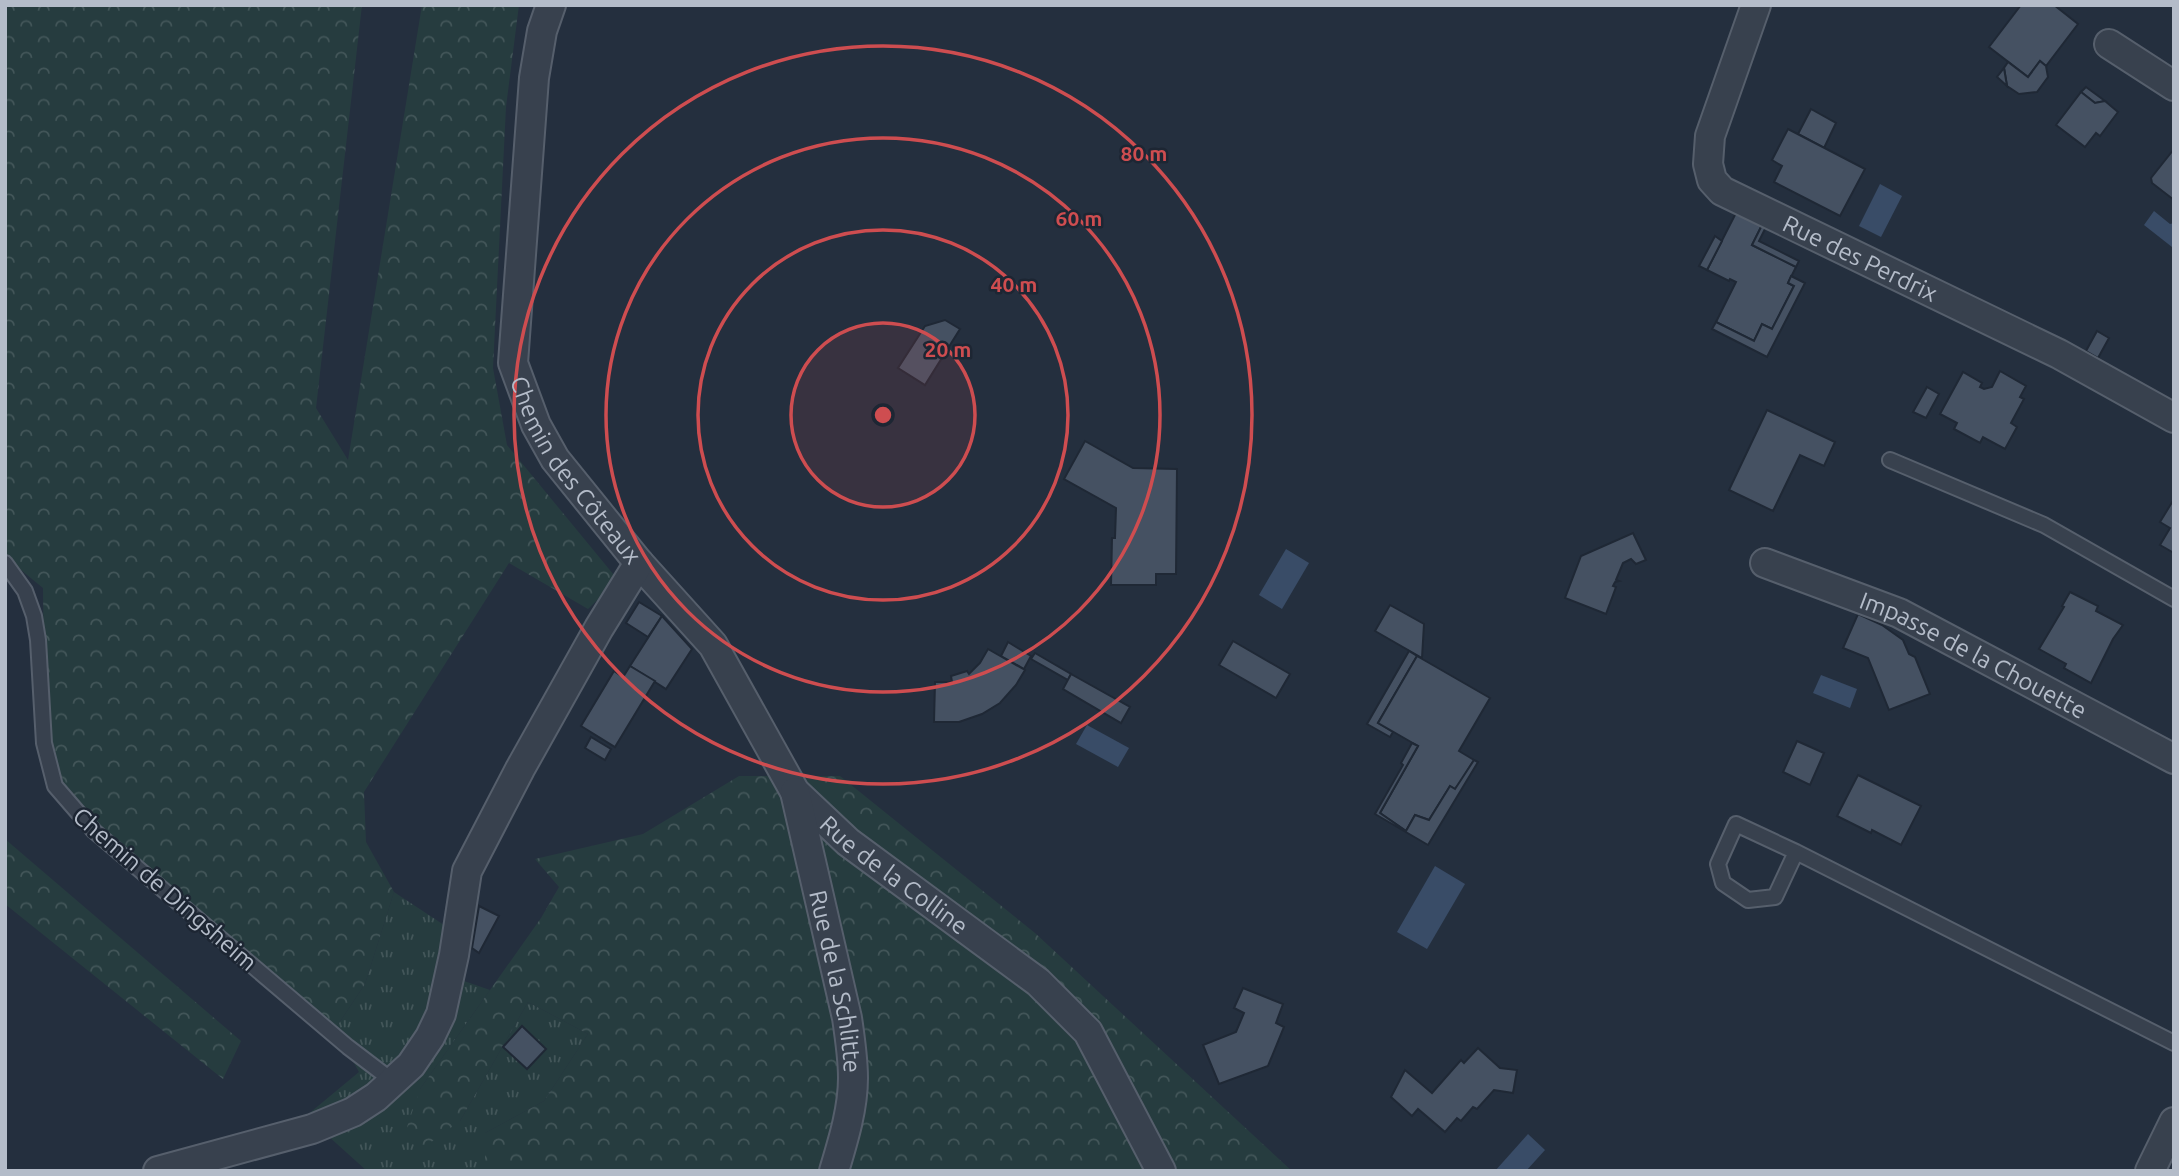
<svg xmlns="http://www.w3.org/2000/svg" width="2179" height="1176" font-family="Ubuntu,sans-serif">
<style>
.grass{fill:url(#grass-tufts)}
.forest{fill:url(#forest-crowns)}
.water{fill:#394c67}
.building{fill:#455162;stroke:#1f2835;stroke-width:2}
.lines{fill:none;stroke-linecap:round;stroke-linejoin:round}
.lane-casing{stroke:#565f6c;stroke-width:18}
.street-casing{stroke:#565f6c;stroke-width:32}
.lane{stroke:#38414e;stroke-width:14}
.street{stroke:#38414e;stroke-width:28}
.ring{fill:none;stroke:#ce4d50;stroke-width:3.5}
.labels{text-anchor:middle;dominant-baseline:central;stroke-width:5;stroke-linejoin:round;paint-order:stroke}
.street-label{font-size:24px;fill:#b4bcc9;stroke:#1d2633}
.centre{fill:#ce4d50;stroke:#1d2633;stroke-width:3.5}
.ring-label{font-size:21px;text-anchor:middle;font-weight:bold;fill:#ce4d50;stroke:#1d2633;stroke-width:5;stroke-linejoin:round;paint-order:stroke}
</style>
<defs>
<pattern id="grass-tufts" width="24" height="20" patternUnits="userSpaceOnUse" patternTransform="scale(1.75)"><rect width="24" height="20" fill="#263c3f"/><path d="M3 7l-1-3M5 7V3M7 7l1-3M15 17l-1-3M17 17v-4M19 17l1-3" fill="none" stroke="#435659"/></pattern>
<pattern id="forest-crowns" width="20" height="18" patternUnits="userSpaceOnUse" patternTransform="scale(1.75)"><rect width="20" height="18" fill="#263c3f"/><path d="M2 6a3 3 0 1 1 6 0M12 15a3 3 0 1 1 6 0" fill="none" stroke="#435659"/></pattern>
</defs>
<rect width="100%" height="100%" fill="#242f3e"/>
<!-- grass -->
<polygon class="grass" points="394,892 444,925 435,971 490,990 420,1089 460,1121 528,1002 588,1034 544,1101 485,1133 485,1171 367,1171 306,1116 359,1072 335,1029 365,984"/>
<!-- forest -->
<g class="forest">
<polygon points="5,5 362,5 316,408 348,460 422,5 519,5 506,107 493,368 507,445 618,580 588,609 509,563 364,792 366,842 394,892 365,984 335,1029 45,779 43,588 5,557"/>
<polygon points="739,776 840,776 1035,933 1292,1171 485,1171 485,1133 544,1101 588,1034 528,1002 460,1121 423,1148 407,1127 420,1089 541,918 559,887 535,859 643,834"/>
<polygon points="5,839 241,1041 223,1079 5,904"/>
</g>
<!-- water -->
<g class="water">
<polygon points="1880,184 1902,196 1881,237 1859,226"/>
<polygon points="2154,211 2170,224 2174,223 2174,244 2172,247 2144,225"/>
<polygon points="1286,549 1309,563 1282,609 1259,595"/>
<polygon points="1821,675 1857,689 1850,708 1813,693"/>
<polygon points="1087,725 1129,748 1118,767 1076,744"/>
<polygon points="1435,866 1465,884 1427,949 1397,932"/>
<polygon points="1528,1134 1545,1150 1526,1171 1495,1171"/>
</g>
<!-- building -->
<g class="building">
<polygon points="2021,5 2054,5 2078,24 2046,66 2040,61 2028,77 1989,47"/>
<polygon points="2040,61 2046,66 2048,77 2037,92 2019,94 2007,86 2004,68 2008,62 2028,77"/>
<polygon points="2004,68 2007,86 1997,77"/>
<polygon points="2086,87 2105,101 2095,103 2081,92"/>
<polygon points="2081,92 2095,103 2105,101 2118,112 2100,136 2096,133 2085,147 2056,125"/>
<polygon points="1811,109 1836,123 1824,148 1798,134"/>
<polygon points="1788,129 1865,169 1840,216 1774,182 1782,166 1772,160"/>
<polygon points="2174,149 2174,200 2152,183 2151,178"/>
<polygon points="1739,207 1764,221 1752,245 1796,267 1788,283 1794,286 1772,329 1762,324 1754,341 1716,322 1736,282 1730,279 1729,281 1707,270"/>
<polygon points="1764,221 1768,223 1759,241 1799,261 1796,267 1752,245"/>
<polygon points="1715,236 1722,241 1707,270 1699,266"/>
<polygon points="1791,276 1805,283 1767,357 1712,329 1716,322 1754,341 1762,324 1772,329 1794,286 1788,283"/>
<polygon points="945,320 960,329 925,385 898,368 925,326"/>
<polygon points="2097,331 2109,338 2098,358 2086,351"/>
<polygon points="2000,371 2026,386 2020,397 2024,399 2011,423 2017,427 2005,449 1983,437 1980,443 1954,429 1957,423 1940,414 1963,372 1982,383 1980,387 1984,389 1992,387"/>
<polygon points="1927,387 1939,394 1926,418 1913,412"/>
<polygon points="1767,410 1835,442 1824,466 1800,455 1773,511 1729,490"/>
<polygon points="1085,441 1133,468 1177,469 1176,574 1156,574 1156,585 1111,585 1112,538 1115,538 1116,508 1064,479"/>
<polygon points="2174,499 2174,553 2160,545 2170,528 2160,522"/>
<polygon points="1633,533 1646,560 1636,564 1631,559 1623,563 1616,580 1619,581 1615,582 1613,586 1616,587 1606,614 1565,598 1581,556"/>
<polygon points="2070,592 2098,606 2096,611 2123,625 2113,639 2091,683 2064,668 2066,664 2039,649 2064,607 2062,606"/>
<polygon points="639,602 662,616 648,637 626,623"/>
<polygon points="1390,605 1424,624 1422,658 1375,631"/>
<polygon points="1858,614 1882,625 1903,640 1909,654 1915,657 1930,694 1889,710 1868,658 1843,648"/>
<polygon points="662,616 692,649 666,689 630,666"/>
<polygon points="1233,641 1290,674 1276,698 1219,665"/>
<polygon points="1008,642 1031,656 1024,669 1001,656"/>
<polygon points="988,649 1025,670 1016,685 1000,703 982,714 959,722 934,722 935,682 952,682 951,676 967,671 969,674 980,663"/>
<polygon points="1409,651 1417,656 1378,723 1393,732 1390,737 1367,724"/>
<polygon points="1035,653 1071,674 1068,680 1031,659"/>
<polygon points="1417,656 1490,698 1459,751 1474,760 1461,781 1455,789 1450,786 1429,820 1415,815 1406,831 1380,813 1418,746 1378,723"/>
<polygon points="630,666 655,681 615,747 581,726 614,671 623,677"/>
<polygon points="1071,674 1130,707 1121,723 1063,689"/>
<polygon points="591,737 611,749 605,760 585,748"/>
<polygon points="1797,741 1824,753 1810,785 1783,772"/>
<polygon points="1412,743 1418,746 1380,813 1406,831 1415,815 1429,820 1450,786 1455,789 1474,760 1478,762 1428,845 1375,814 1403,765 1401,763"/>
<polygon points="1858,775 1921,806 1901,845 1872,830 1871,833 1837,816"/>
<polygon points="479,906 499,916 479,953 472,948"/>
<polygon points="1243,988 1283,1004 1276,1023 1284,1027 1268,1066 1219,1084 1203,1045 1236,1032 1244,1013 1234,1008"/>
<polygon points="522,1026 546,1049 527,1069 503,1047"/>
<polygon points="1478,1048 1500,1068 1517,1070 1513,1093 1494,1090 1477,1109 1473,1107 1461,1121 1457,1118 1445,1132 1418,1109 1412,1116 1391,1097 1405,1070 1432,1093 1461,1060 1464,1063"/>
</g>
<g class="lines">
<!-- lane casing -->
<g class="lane-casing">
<g id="lane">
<polyline points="1890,460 2044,525 2174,599"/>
<polyline points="5,563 25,591 34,616 38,640 44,743 55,786 94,831 348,1047 394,1082"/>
<polyline points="1796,852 1775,897 1748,900 1723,883 1718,864 1736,824 1796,852 2174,1043"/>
</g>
</g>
<!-- street casing -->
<g class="street-casing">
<g id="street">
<path id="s1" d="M551,5L542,31L534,78L513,363L536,425L555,459L639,563L713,645L795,792L848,842L1038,982L1088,1032L1161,1171"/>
<path id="s2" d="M1756,5L1710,136L1708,164L1712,180L1722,191L2059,354L2174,418"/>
<polyline points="2109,44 2174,86"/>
<path id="s3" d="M1765,563L1899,613L2174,759"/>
<path id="s4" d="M795,792L847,1018C850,1038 853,1058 853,1078C853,1109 843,1141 834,1171"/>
<polyline points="158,1171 312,1129 353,1112 376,1097 411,1065 430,1037 441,1014 454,955 467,871 520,769 599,628 639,563"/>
<polyline points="2150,1171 2174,1122"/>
</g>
</g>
<!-- lane -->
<use href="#lane" class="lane"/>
<!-- street -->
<use href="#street" class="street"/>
</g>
<!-- distance rings -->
<circle cx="883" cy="415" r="92" fill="#ce4d50" fill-opacity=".12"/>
<g class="ring">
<circle cx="883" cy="415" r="92"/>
<circle cx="883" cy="415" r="185"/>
<circle cx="883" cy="415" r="277"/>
<circle cx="883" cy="415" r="369"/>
</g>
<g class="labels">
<!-- street labels -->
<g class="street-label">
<text stroke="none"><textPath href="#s2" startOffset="352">Rue des Perdrix</textPath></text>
<text stroke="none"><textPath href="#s1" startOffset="486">Chemin des Côteaux</textPath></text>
<text stroke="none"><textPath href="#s3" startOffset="228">Impasse de la Chouette</textPath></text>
<text stroke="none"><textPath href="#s1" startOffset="1008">Rue de la Colline</textPath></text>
<text transform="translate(165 889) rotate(41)">Chemin de Dingsheim</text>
<text stroke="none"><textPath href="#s4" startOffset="194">Rue de la Schlitte</textPath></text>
</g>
</g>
<circle cx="883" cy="415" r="10" class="centre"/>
<g class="ring-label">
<text x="1144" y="161">80 m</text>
<text x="1079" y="226">60 m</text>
<text x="1014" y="292">40 m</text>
<text x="948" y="357">20 m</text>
</g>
<!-- border -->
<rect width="2179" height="1176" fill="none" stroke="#b4bcc9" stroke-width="14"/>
</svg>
